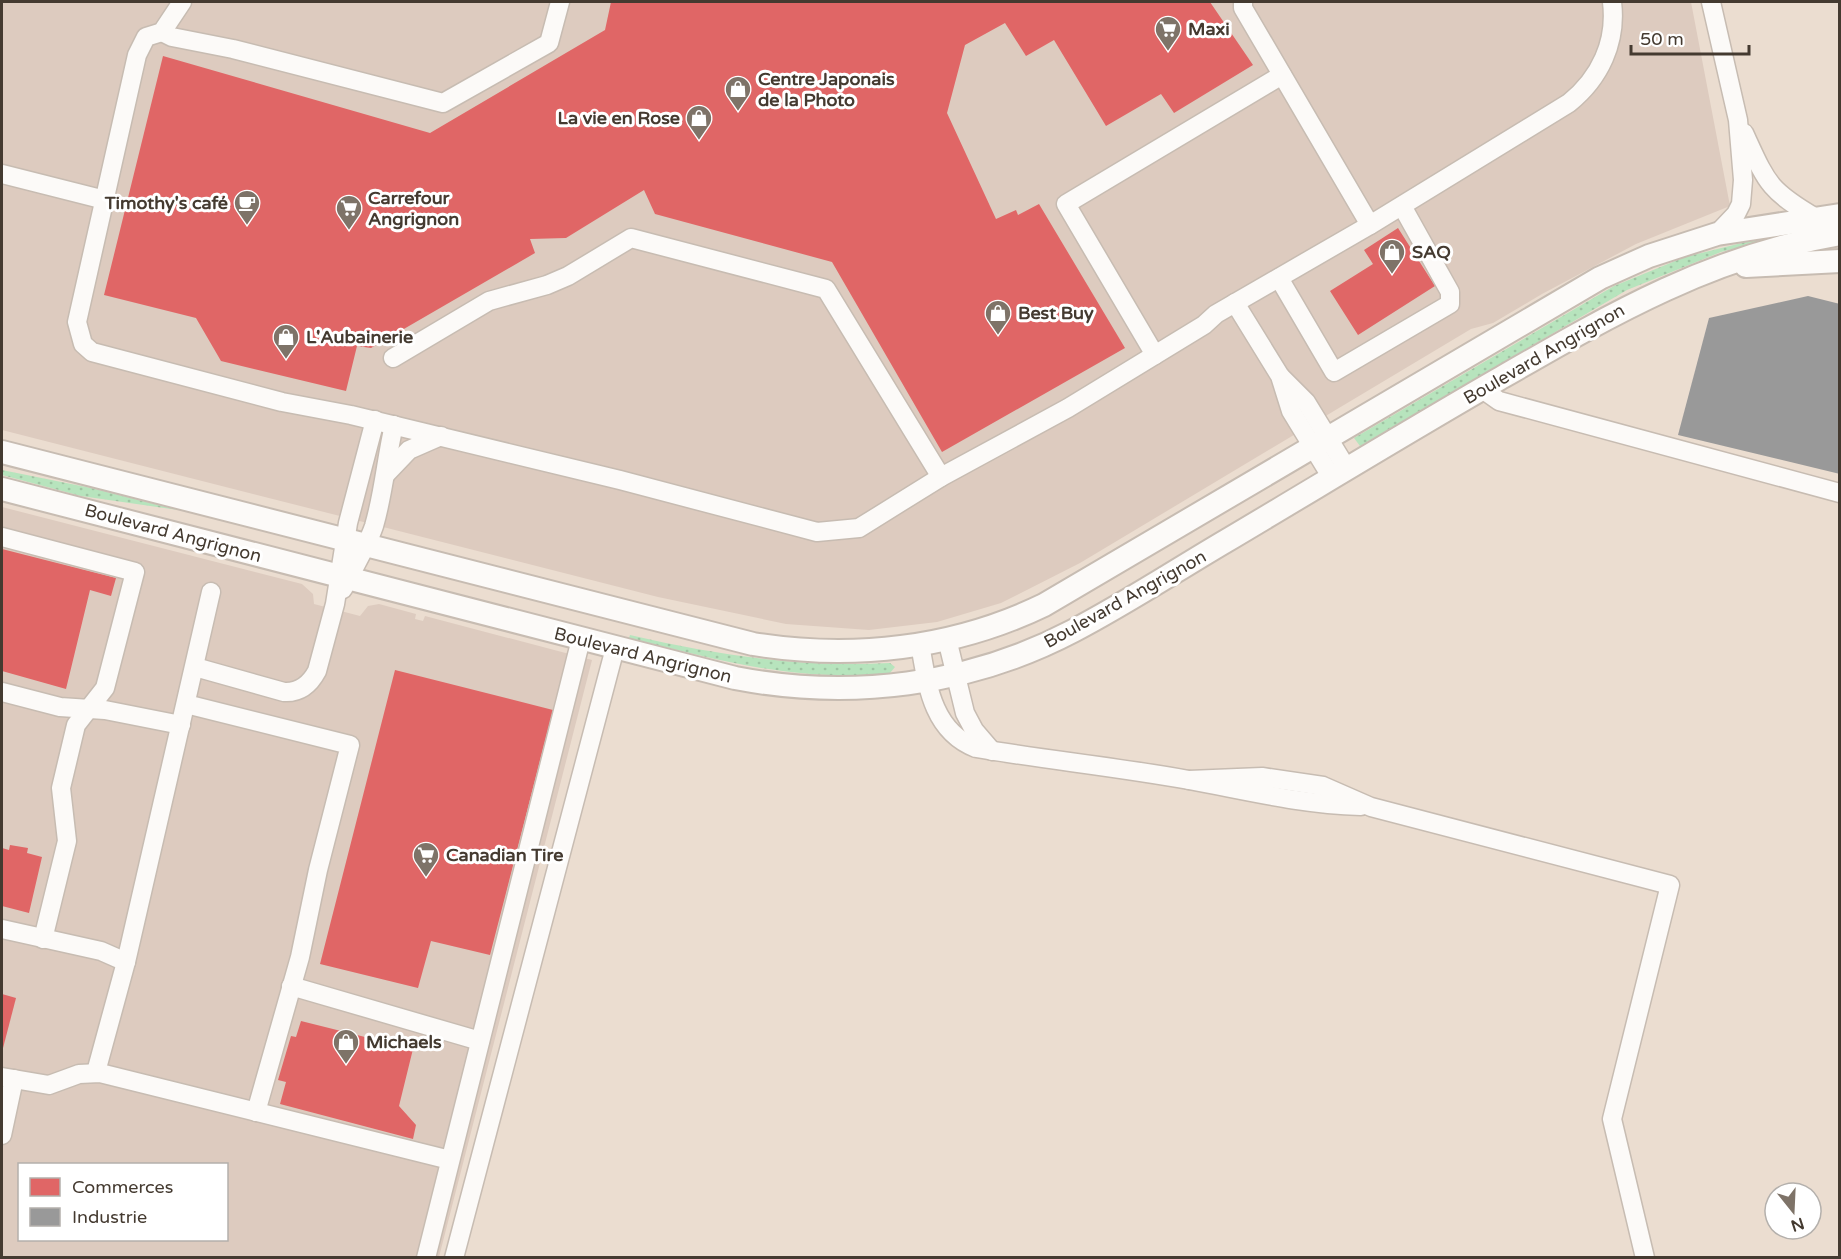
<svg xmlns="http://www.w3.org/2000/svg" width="1841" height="1259" font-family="'Varela Round',sans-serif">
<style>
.commercial{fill:#ddcbbf;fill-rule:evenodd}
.grass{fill:url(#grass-dots)}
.shops{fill:#e06666}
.industry{fill:#999}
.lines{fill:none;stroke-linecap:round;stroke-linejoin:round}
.minor-casing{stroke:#c7bcb2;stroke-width:21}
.major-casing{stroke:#c7bcb2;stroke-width:26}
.minor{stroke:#fcfaf8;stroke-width:18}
.major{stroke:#fcfaf8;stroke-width:22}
.labels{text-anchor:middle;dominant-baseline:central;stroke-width:6;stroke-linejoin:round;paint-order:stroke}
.poi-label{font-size:18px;font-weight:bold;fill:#443a30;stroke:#fff;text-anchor:start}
.street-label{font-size:18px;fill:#443a30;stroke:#fff}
</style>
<defs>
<pattern id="grass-dots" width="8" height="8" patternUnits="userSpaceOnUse" patternTransform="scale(1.5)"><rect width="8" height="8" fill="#b7e4bd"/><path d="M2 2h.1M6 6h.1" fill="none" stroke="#9fc4a3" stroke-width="1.8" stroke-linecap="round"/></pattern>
</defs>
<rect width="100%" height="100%" fill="#ebddd0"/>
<!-- commercial -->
<g class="commercial">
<polygon points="2,2 1691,2 1730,206 1636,244 1542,294 1493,323 1471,329 1080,563 1001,603 937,622 869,630 786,624 658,597 2,430"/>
<path d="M2,507L302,584L313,594L314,604L360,616L368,606L379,604L416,614L415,619L423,621L425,616L592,660L439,1257H2ZM20,1164H226V1240H20Z"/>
</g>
<!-- grass -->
<g class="grass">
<polygon points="1774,235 1774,238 1721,252 1627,290 1360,446 1354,438 1614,286 1685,257"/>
<polygon points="2,470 91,488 178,510 81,496 2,475"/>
<path d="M630,635C716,655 802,668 890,663L895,667L890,673C798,683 718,660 629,638Z"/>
</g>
<!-- shops -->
<g class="shops">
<polygon points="611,2 1210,2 1253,65 1174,113 1161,94 1106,126 1054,40 1026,56 1005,23 965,45 947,113 996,219 1016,210 1018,215 1039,204 1125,348 942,452 832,262 655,214 644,190 566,238 530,239 535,253 371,348 357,346 346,391 221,361 196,318 104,295 163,56 430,133 605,30"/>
<polygon points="1398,228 1435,286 1358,335 1330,291 1373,264 1364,250"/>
<polygon points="2,549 116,578 111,596 90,590 66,689 2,671"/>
<polygon points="395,670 553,710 490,955 431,941 418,988 320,964"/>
<polygon points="10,845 28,848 27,853 42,857 29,913 2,906 2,848 9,850"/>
<polygon points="2,994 16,998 2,1052"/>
<polygon points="301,1021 413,1049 399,1106 416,1125 413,1139 280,1104 286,1082 278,1080 291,1036 296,1037"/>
</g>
<!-- industry -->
<polygon class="industry" points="1808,296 1840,304 1840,474 1678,435 1709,318"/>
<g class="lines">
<!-- minor casing -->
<g class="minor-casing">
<g id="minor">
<path d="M182,2L162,32L146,37L137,55L77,322L83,344L92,352L282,402L351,415L620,480L817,532L859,528L941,477L1068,408L1204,325L1216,314L1370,225L1569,103C1600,78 1617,42 1612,2"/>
<polyline points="1243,2 1243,8 1370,225"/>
<polyline points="1711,2 1738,120 1743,180 1741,204 1736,214 1717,234"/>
<polyline points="162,32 172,37 233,49 443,103 549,43 560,2"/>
<path d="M1744,133C1767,183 1768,190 1816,218"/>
<polyline points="2,174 105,200"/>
<polyline points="1279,278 1334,372 1450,304 1450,292 1402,206"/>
<polyline points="1235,303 1280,376 1291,411 1332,478"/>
<polyline points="1155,355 1066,204 1282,75"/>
<polyline points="393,358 489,301 547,285 568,276 631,238 826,289 941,477"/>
<polyline points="1281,377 1306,402 1347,469"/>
<polyline points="1482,389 1499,401 1840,493"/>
<polyline points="386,474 409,450 441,436"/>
<polyline points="2,537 135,572 105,688 76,725 61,788 67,841 43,939"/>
<path d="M343,589C353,568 367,547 374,526C384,492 386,459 394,425"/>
<polyline points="947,639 965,713 974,730 992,751"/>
<path d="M920,644C927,684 932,731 976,748C1047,760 1118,767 1189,780C1249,791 1299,804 1361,806"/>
<path d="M195,667L284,692C300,693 310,684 317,671L335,604L348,523L375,420"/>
<polyline points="2,692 60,707 105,710 181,725"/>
<polyline points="186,704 350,745 318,870 300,957 256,1112"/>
<polyline points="1189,780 1262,777 1323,786 1371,807 1670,885 1612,1119 1645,1258"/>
<polyline points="2,929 101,951 126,962"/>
<polyline points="291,986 480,1041"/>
<polyline points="96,1072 126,962 211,592"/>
<polyline points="2,1077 49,1085 79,1074 100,1073 450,1160"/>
<polyline points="2,1135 14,1079"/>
<polyline points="426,1258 581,639"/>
<polyline points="454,1258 615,648"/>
</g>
</g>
<!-- major casing -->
<g class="major-casing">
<g id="major">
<polyline points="1746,266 1840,261"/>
<path d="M2,452L753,644C852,660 953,649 1044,605L1600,278L1649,256L1717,234L1840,215"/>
<path d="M2,489L735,678C850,700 968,686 1073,631C1125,604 1175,571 1226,541C1317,487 1407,432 1499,379C1610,315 1711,256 1840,234"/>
</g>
</g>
<!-- minor -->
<use href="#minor" class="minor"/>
<!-- major -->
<use href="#major" class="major"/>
</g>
<!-- icons -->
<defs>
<g id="supermarket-pin" transform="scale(1.35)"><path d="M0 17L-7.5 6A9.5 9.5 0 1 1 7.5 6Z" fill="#7e7368" stroke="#fff"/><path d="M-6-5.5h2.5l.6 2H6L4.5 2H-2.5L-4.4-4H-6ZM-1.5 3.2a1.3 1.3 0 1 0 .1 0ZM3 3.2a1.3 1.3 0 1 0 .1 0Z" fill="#fff"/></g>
<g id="shop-pin" transform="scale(1.35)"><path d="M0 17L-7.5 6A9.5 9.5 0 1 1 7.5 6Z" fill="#7e7368" stroke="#fff"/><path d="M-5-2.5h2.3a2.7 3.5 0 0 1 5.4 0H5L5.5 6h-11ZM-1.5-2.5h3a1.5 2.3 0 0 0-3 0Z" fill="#fff"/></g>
<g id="cafe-pin" transform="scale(1.35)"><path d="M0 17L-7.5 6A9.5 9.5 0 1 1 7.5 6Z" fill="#7e7368" stroke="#fff"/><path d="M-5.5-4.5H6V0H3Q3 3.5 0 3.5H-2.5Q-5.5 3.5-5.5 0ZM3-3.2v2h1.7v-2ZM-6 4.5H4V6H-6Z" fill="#fff"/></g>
</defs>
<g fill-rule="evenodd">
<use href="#supermarket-pin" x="1168" y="29"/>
<use href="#shop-pin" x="738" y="89"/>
<use href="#shop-pin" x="699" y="118"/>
<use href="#cafe-pin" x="247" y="203"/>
<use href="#supermarket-pin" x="349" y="208"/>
<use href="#shop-pin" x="1392" y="252"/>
<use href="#shop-pin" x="998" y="313"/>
<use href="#shop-pin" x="286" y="337"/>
<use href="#supermarket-pin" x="426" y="855"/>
<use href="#shop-pin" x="346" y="1042"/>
</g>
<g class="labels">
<!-- poi labels -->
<g class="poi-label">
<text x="1188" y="29">Maxi</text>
<text x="758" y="79">Centre Japonais<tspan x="758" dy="21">de la Photo</tspan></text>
<text x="680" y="118" text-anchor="end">La vie en Rose</text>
<text x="368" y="198">Carrefour<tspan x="368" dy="21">Angrignon</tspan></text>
<text x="228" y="203" text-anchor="end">Timothy's café</text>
<text x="1412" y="252">SAQ</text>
<text x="1018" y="313">Best Buy</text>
<text x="306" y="337">L'Aubainerie</text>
<text x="446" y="855">Canadian Tire</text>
<text x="366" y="1042">Michaels</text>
</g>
<!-- street labels -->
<g class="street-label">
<text transform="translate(1544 354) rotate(-30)">Boulevard Angrignon</text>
<text transform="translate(173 533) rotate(15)">Boulevard Angrignon</text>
<text transform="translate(1125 599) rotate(-29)">Boulevard Angrignon</text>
<text transform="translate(643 655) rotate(14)">Boulevard Angrignon</text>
</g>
</g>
<!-- border -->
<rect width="1841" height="1259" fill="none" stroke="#443a30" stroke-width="6"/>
<!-- legend -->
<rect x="18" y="1163" width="210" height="78" fill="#ffffff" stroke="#b4b0ac" stroke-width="1.5"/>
<rect x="30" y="1178" width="30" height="18" fill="#e06666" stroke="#b4b0ac" stroke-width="1.5"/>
<text x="72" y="1193" font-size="18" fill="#443a30">Commerces</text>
<rect x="30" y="1208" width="30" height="18" fill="#999999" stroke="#b4b0ac" stroke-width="1.5"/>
<text x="72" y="1223" font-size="18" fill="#443a30">Industrie</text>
<!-- north arrow -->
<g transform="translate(1793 1211) rotate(162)"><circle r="28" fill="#ffffff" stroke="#b4b0ac" stroke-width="1.5"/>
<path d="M0-4.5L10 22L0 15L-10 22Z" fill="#7e7368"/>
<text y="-9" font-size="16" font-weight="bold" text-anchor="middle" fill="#443a30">N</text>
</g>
<!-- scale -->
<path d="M1631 45v9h118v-9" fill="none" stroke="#443a30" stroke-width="3"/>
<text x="1640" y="45" font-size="18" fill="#443a30" stroke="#ffffff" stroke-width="4.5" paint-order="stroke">50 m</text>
</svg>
